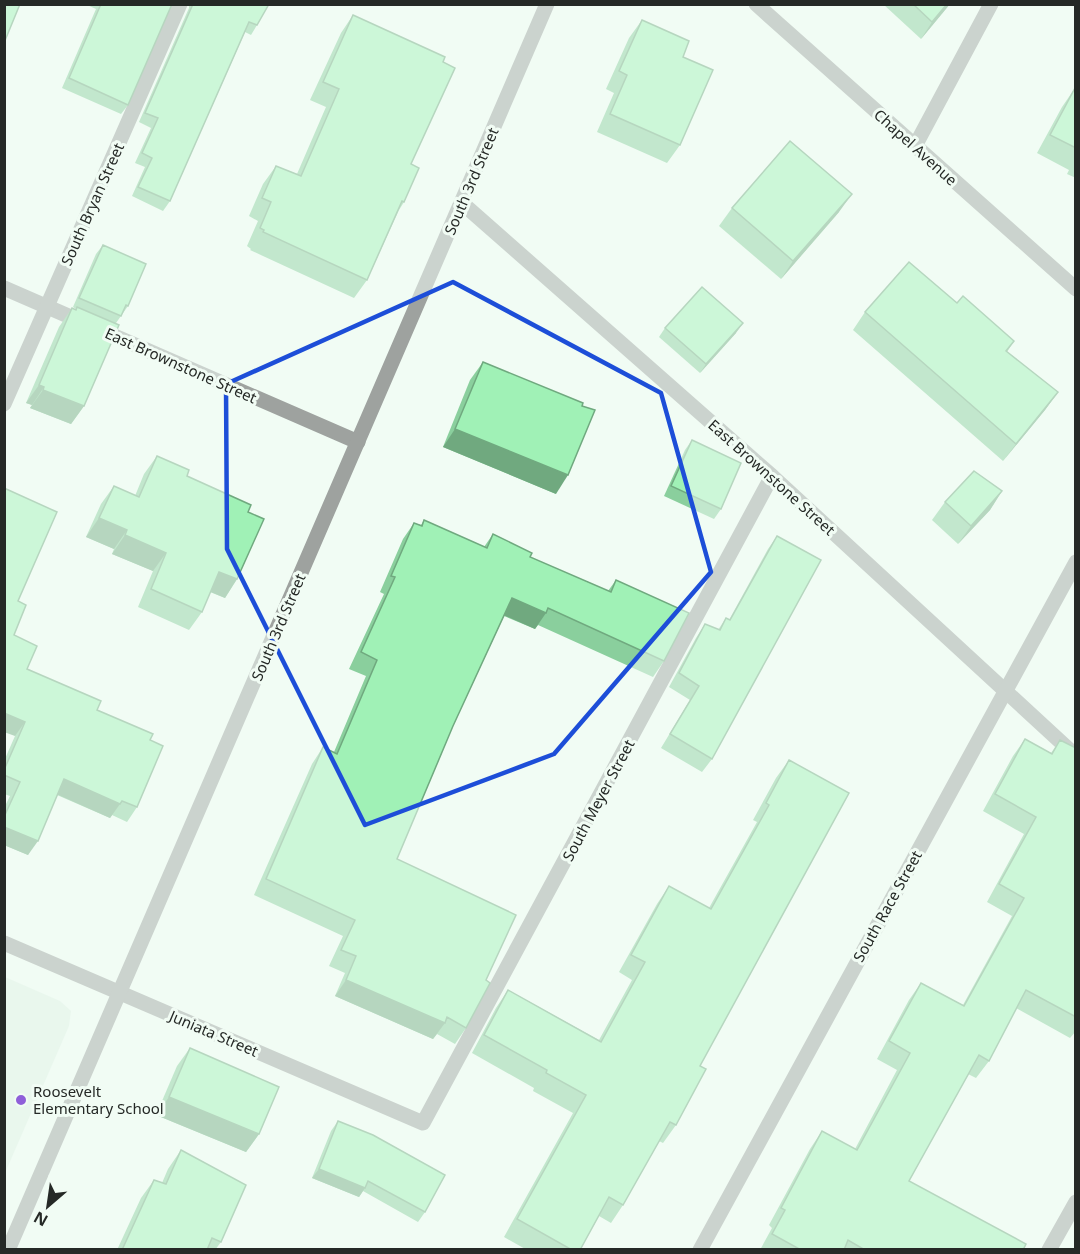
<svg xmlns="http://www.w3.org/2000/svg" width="1080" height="1254" font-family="'Noto Sans',sans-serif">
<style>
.built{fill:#e1f2e5}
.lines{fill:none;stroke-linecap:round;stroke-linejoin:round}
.minor{stroke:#9ea29f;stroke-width:15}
.wall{fill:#8acf9d}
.shaded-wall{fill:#70a97f}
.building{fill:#a0f1b6;stroke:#70a97f;stroke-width:1.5}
.marked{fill:none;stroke:#1d4ed8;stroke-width:4.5;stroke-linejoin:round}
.poi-dot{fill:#8f5fd9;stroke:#f1fcf4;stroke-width:2}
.labels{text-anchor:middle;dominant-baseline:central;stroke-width:6;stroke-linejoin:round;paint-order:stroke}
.street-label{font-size:15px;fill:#252926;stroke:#f1fcf4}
.poi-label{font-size:15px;fill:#252926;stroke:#f1fcf4;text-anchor:start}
</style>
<rect width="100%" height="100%" fill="#f1fcf4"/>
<!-- built -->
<polygon class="built" points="5,977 60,1001 71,1011 69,1026 5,1173"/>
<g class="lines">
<!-- minor -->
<g class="minor">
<polyline points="756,4 1076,289"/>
<polyline points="915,146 991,4"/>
<polyline points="462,203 772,476 1076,756"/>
<polyline points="4,288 358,442"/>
<polyline points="4,404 180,4"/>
<polyline points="4,943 423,1123 772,476"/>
<polyline points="8,1250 547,4"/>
<polyline points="700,1250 1076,562"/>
<polyline points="1049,1250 1076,1202"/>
</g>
</g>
<!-- wall -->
<g class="wall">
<polygon points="85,4 172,4 128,105 121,114 62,88 96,9"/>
<polygon points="189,4 269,4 257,25 251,35 245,32 170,201 163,211 132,196 145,167 135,163 151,128 139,122 189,8"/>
<polygon points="883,4 950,4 921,39"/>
<polygon points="353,15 411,164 404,202 399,210 367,280 354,298 250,250 251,249 247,246 258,221 249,216 263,184 276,166 297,174 326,107 310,100 341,33"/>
<polygon points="642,20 683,57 680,145 667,163 597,132 614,93 606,89 629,38"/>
<polygon points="1075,88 1076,89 1076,178 1067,174 1069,170 1037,153 1062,107"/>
<polygon points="732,208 839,212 781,279 719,226"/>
<polygon points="103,245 128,306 116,323 84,406 71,424 30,408 32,405 26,403 59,327 72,308 75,310 76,309 73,307 96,254"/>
<polygon points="957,303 1014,341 1007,352 1058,392 1045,410 1003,461 853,330 865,312"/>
<polygon points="665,328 736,333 700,373 659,337"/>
<polygon points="483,362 556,494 443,447 470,380"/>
<polygon points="692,440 721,509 714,519 664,496 685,450"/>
<polygon points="157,456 187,476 248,512 237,579 225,598 210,592 202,612 189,630 138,607 153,571 112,554 114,549 86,537 101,504 114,486 135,496 144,474"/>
<polygon points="4,488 18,601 14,635 27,669 150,740 137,807 127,822 112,815 110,818 57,795 28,855 4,845 4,808 10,796 4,794 4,761 15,736"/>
<polygon points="1002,491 990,510 958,544 932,520 945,502"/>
<polygon points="424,520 484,547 493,534 530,557 608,591 616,580 664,661 653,677 538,625 535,629 504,616 453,726 397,859 486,980 466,1028 455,1044 437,1034 433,1039 335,996 345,973 329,966 343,936 254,895 312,764 323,747 334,752 366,676 349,669 384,594 380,592 403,539 414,523 421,525"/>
<polygon points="777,536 712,759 702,772 661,748 690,700 669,687 696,638 705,624 718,630 726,618 729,620 768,549"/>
<polygon points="1025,739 1051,753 1060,740 1076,748 1076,1031 1070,1038 1016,1008 989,1061 976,1078 968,1074 909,1181 1023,1250 760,1250 772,1228 769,1225 810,1149 822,1131 855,1149 897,1070 877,1059 909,1000 921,983 963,1005 1012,916 987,902 1024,834 983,811 1013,756"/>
<polygon points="789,760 700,1066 676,1125 663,1143 659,1141 623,1205 611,1223 599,1216 580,1250 527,1250 504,1237 573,1113 533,1091 534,1088 472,1053 496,1008 508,990 599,1040 632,980 619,972 657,904 669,886 709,908 757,822 753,820 776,778"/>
<polygon points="190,1048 259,1134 246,1152 156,1115 177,1066"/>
<polygon points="338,1121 425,1212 418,1222 363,1191 359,1197 312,1178 331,1131"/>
<polygon points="181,1150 221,1242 215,1250 117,1250 141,1198 154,1180 162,1183 168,1169"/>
</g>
<!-- shaded-wall -->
<g class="shaded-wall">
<polygon points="947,4 950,4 921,39 932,22"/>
<polygon points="852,194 839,212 781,279 793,261"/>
<polygon points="743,323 736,333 700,373 706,364"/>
<polygon points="39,385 44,387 32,405 26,403"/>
<polygon points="43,390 84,406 71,424 30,408"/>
<polygon points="1058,392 1045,410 1003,461 1016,444"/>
<polygon points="455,429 568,475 556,494 443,447"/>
<polygon points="1002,491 990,510 958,544 971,526"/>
<polygon points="99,518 127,530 114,549 86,537"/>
<polygon points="125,535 166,553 153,571 112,554"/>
<polygon points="219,572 237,579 225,598 206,590"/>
<polygon points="512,598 546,613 535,629 501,614"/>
<polygon points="4,713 25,722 15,736 4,732"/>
<polygon points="64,779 120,804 110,818 54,793"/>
<polygon points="4,827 38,841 28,855 4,845"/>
<polygon points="346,980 445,1023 433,1039 335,996"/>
<polygon points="169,1097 259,1134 246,1152 156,1115"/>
<polygon points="319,1169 365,1188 359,1197 312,1178"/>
</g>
<!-- building -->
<g class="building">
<polygon points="4,4 20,4 4,43"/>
<polygon points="101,4 172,4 128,105 69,78"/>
<polygon points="193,4 269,4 257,25 249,22 170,201 138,187 152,158 142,153 158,118 145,113"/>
<polygon points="913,4 947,4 932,22"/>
<polygon points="353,15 445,57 443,62 455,68 411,164 419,168 404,202 402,201 367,280 263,232 264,230 260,228 271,202 262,198 276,166 301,176 339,89 323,82"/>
<polygon points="642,20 689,41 683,57 713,70 680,145 610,114 627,75 619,71"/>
<polygon points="1075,88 1076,89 1076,148 1050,135"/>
<polygon points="790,141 852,194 793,261 732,208"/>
<polygon points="103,245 146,264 128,306 126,305 121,316 79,298"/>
<polygon points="909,262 957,303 963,296 1014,341 1006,351 1058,392 1016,444 865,312"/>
<polygon points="702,287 743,323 706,364 665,328"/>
<polygon points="77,307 119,325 84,406 43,390 44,387 39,385 72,308 76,310"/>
<polygon points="483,362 583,403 582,406 595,410 568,475 455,429"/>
<polygon points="692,440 741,463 721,509 671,486"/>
<polygon points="157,456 189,470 187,476 251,505 248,512 264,519 237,579 219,572 202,612 151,589 166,553 125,535 127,530 99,518 114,486 139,497"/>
<polygon points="974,471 1002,491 971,526 945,502"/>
<polygon points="4,488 57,512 18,601 26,605 14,635 37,646 27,669 101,701 97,710 153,734 150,740 163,746 137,807 122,801 120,804 64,779 38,841 4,827 4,817 20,782 4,775 4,770 25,722 4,713"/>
<polygon points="424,520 487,548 493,534 532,553 530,557 611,592 616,580 689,613 664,661 548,608 546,613 512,598 453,726 397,859 516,915 486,980 490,983 466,1028 447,1017 445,1023 346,980 356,956 341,950 355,920 266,879 323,747 337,754 377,660 361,652 395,577 391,576 414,523 422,526"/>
<polygon points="777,536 821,560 712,759 670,734 699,686 679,673 705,624 720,630 726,618 730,620"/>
<polygon points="1025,739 1052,754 1060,740 1076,748 1076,1017 1026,990 989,1061 979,1055 909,1181 1026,1244 1023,1250 865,1250 848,1240 844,1250 801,1250 772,1234 785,1210 781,1208 822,1131 857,1150 910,1053 889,1041 921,983 964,1006 1024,898 999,884 1036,817 995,794"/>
<polygon points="789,760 849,793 700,1066 706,1069 676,1125 670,1122 623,1205 609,1197 580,1250 572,1250 517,1219 586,1095 546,1073 547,1070 484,1035 508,990 601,1042 645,962 631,955 669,886 711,909 769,805 766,803"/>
<polygon points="190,1048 279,1087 259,1134 169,1097"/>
<polygon points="338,1121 373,1135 445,1175 425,1212 368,1181 365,1188 319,1169"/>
<polygon points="181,1150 246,1185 221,1242 212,1238 207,1250 122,1250 154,1180 166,1184"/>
</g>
<!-- marked area -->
<path d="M0 0H1080V1254H0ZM453,282L661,393L711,572L554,754L365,825L227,549L226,384Z" fill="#f1fcf4" fill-opacity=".55" fill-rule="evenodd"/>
<path class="marked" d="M453,282L661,393L711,572L554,754L365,825L227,549L226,384Z"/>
<!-- markers -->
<circle class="poi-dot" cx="21" cy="1100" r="6"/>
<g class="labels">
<!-- street labels -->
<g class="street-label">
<text transform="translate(916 147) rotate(42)">Chapel Avenue</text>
<text transform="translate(471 181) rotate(-67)">South 3rd Street</text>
<text transform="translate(92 204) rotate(-66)">South Bryan Street</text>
<text transform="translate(181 365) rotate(24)">East Brownstone Street</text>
<text transform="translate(772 477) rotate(42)">East Brownstone Street</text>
<text transform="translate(278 627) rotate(-67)">South 3rd Street</text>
<text transform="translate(598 800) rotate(-62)">South Meyer Street</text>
<text transform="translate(887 906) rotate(-61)">South Race Street</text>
<text transform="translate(214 1033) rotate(23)">Juniata Street</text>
</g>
<!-- poi labels -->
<g class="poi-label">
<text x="33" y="1091">Roosevelt<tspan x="33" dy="17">Elementary School</tspan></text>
</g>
</g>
<!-- border -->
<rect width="1080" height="1254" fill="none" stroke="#252926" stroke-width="12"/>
<!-- north arrow -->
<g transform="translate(48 1206) rotate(209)" stroke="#f1fcf4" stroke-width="4.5" paint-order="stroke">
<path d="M0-4.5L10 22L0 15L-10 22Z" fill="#252926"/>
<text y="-9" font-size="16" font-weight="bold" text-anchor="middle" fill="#252926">N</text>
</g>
</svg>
